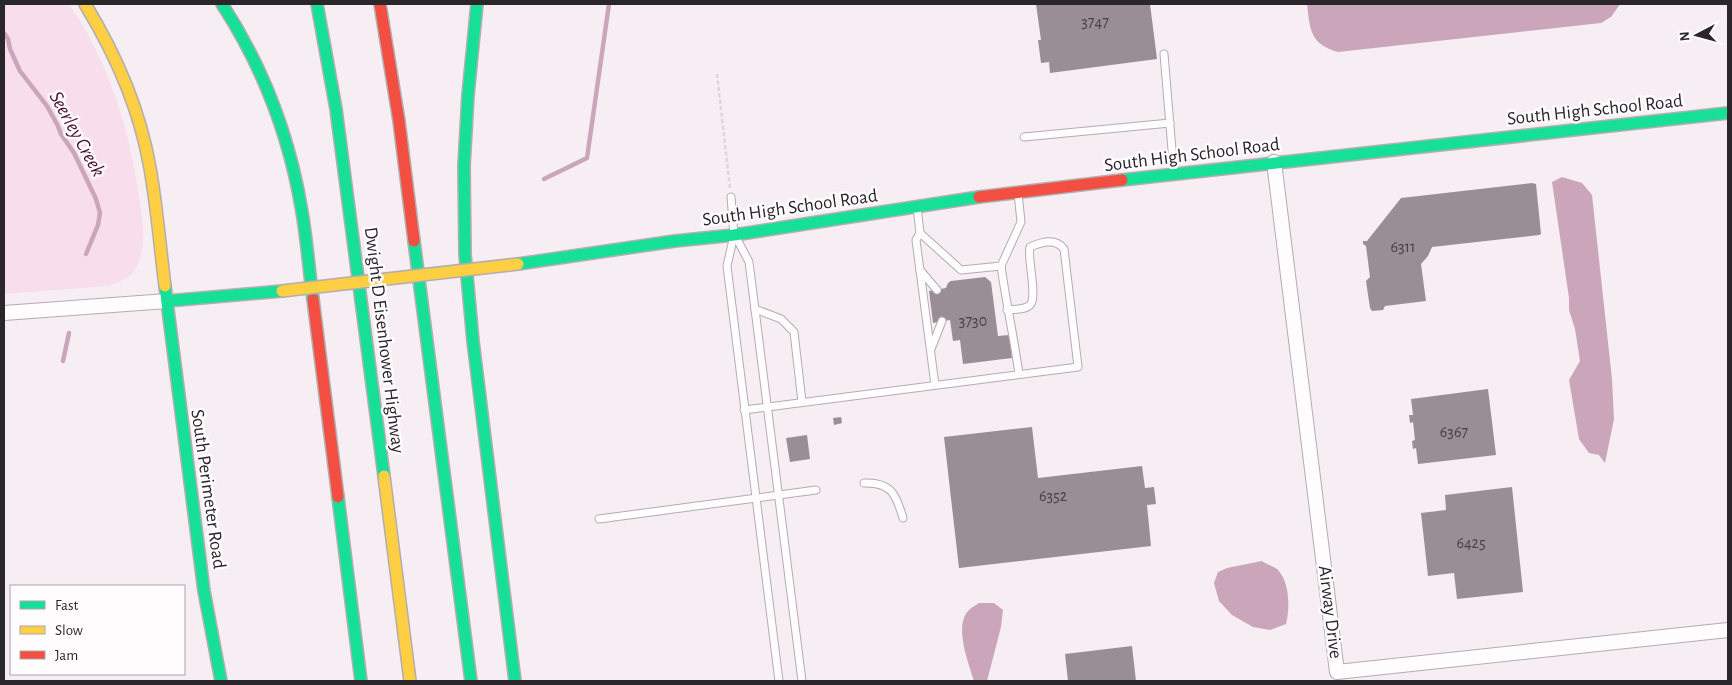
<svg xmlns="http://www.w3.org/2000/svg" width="1732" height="685" font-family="'Alegreya Sans',sans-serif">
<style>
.green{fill:#f8ddec}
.water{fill:#cba6bb}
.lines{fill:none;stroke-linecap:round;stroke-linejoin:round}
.stream{stroke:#cba6bb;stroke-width:4.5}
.building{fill:#9a8e95}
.lane-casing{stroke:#b3adb0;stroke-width:9}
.street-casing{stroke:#b3adb0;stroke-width:16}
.fast-casing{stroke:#b3adb0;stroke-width:14}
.slow-casing{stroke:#b3adb0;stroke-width:14}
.jam-casing{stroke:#b3adb0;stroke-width:14}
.path{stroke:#dad7d8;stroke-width:2.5;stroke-dasharray:4 2.5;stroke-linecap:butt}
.lane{stroke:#fefcfd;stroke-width:7}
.street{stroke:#fefcfd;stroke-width:14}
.fast{stroke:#16e098;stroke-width:11}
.slow{stroke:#ffcf43;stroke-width:11}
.jam{stroke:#f24e42;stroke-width:11}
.slow-bridge-casing{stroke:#b3adb0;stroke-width:14;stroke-linecap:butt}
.slow-bridge{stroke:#ffcf43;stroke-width:11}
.labels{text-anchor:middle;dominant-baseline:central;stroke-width:5;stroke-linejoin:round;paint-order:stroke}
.number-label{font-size:16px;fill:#474044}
.street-label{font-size:19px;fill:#2b2629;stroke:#fffcfe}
.water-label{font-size:20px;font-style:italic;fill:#4b0f38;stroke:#fffcfe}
</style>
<rect width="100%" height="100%" fill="#f6eef2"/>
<!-- green -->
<path class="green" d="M4,4H69C108,61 129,128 139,196C142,219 148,246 136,268C130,279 119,282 108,286L4,294Z"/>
<!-- water -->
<g class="water">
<path d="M1307,4H1620L1611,17L1601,23L1338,52C1310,44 1310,30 1307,4Z"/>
<polygon points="1562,177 1582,183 1592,195 1612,379 1614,419 1605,463 1599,455 1589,453 1579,439 1569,380 1580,361 1575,329 1569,310 1569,298 1552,182"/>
<path d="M1262,561C1266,564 1273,566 1277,569C1290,581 1290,609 1286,624L1270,630L1253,627L1232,615L1219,601L1214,583L1218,572L1227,568Z"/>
<path d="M979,603H994L1003,610L1001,627L987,681H974C969,664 953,625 969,610C972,607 976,605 979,603Z"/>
</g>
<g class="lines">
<!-- stream -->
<g class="stream">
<polyline points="4,33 8,39 10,49 20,71 47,106 58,126 61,134 74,153 96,199 100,213 98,225 86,254"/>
<polyline points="544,179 587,158 609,4"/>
<polyline points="63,361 69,333"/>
</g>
</g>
<!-- building -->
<g class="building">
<polygon points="1036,4 1150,4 1157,59 1050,73 1049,62 1041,63 1038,40 1041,40"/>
<polygon points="1532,183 1536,184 1541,234 1539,235 1432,247 1428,256 1421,264 1426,301 1385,306 1383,310 1372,311 1370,308 1366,281 1370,277 1366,246 1363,244 1363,241 1367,241 1401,198"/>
<polygon points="985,277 991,282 998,336 1009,335 1012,358 963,364 960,340 953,341 950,320 933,323 929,291 946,288 948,283 951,281"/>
<polygon points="1488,389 1496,455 1418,464 1416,448 1413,449 1412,441 1415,440 1413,422 1410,423 1409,415 1413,415 1411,399"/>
<polygon points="841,417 842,423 834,425 833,418"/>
<polygon points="1032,427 1038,478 1142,466 1145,488 1154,487 1156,504 1147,505 1151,546 959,568 944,437"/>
<polygon points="807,435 810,459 790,462 786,438"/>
<polygon points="1512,487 1523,592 1457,599 1454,573 1428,576 1421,513 1446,510 1445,495"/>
<polygon points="1132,646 1136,681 1068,681 1065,654"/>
</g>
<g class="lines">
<!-- lane casing -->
<g class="lane-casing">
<g id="lane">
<polyline points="1164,54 1174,174"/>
<polyline points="1024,137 1170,123"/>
<polyline points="731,197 734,235 727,266 779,681"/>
<polyline points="917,207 920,233 961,270 1001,266 1021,222 1018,193"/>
<polyline points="920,233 916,240 935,385"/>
<polyline points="736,237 749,262 802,681"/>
<path d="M1001,266C1006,302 1014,338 1019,374"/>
<polyline points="920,270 937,290"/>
<polyline points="755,309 781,319 794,332 802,402"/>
<polyline points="931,349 942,321"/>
<path d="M744,410L1078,367L1064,249C1056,238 1041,242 1030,247C1027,259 1038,297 1030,305C1025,310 1014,309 1007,310"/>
<path d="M864,483C891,482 896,494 903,518"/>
<polyline points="599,519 816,490"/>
</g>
</g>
<!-- street casing -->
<g class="street-casing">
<g id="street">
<polyline points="1274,162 1337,672 1728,630"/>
<polyline points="4,313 167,301"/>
</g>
</g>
<!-- fast casing -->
<g class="fast-casing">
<g id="fast">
<path d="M222,4C263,67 290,138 302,212C307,241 309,270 313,299"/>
<polyline points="317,4 336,109 384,476"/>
<polyline points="477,4 468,95 464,166 465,254 473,341 515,681"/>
<polyline points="1122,180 1728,113"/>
<polyline points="414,241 471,681"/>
<polyline points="518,264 675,241 734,235 979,197"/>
<polyline points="165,286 204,591 221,681"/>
<polyline points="167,301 282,291"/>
<polyline points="338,497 361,681"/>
</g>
</g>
<!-- slow casing -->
<g class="slow-casing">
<g id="slow">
<path d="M85,4C115,53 140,110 150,168C157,207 160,247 165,286"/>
<polyline points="384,476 410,681"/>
</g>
</g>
<!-- jam casing -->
<g class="jam-casing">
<g id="jam">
<polyline points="380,4 399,121 414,241"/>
<polyline points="979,197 1122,180"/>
<polyline points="313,299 338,497"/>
</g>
</g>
<!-- path -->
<polyline class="path" points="717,74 730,188"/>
<!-- lane -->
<use href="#lane" class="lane"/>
<!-- street -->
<use href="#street" class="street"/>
<!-- fast -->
<use href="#fast" class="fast"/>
<!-- slow -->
<use href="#slow" class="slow"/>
<!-- jam -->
<use href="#jam" class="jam"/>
<!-- slow-bridge casing -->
<g class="slow-bridge-casing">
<polyline id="slow-bridge" points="282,291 518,264"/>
</g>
<!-- slow-bridge -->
<use href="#slow-bridge" class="slow-bridge"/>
</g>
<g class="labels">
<!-- number labels -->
<g class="number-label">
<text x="1095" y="22">3747</text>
<text x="1403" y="247">6311</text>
<text x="973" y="321">3730</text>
<text x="1454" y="432">6367</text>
<text x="1053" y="496">6352</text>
<text x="1471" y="543">6425</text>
</g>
<!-- street labels -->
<g class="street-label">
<text transform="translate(1595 110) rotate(-6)">South High School Road</text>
<text transform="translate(1192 155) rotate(-7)">South High School Road</text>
<text transform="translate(790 208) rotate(-8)">South High School Road</text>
<text transform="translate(384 340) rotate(83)">Dwight D Eisenhower Highway</text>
<text transform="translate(208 489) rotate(82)">South Perimeter Road</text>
<text transform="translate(1330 612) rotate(83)">Airway Drive</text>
</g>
<!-- water labels -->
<g class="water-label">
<text transform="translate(77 134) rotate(61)">Seerley Creek</text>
</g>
</g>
<!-- border -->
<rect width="1732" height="685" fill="none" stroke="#2b2629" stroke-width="10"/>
<!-- legend -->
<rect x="10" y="585" width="175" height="90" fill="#fffcfe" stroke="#aaa6a9"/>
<rect x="20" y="601" width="25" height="8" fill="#16e098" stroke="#aaa6a9"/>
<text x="55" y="610" font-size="15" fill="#2b2629">Fast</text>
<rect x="20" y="626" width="25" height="8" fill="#ffcf43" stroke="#aaa6a9"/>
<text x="55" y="635" font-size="15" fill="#2b2629">Slow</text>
<rect x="20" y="651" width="25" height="8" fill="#f24e42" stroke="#aaa6a9"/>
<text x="55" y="660" font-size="15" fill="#2b2629">Jam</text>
<!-- north arrow -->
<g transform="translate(1697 35) rotate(264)" stroke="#fffcfe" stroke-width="4" paint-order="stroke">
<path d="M0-4L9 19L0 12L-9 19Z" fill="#2b2629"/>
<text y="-8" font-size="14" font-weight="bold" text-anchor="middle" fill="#2b2629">N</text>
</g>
</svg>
